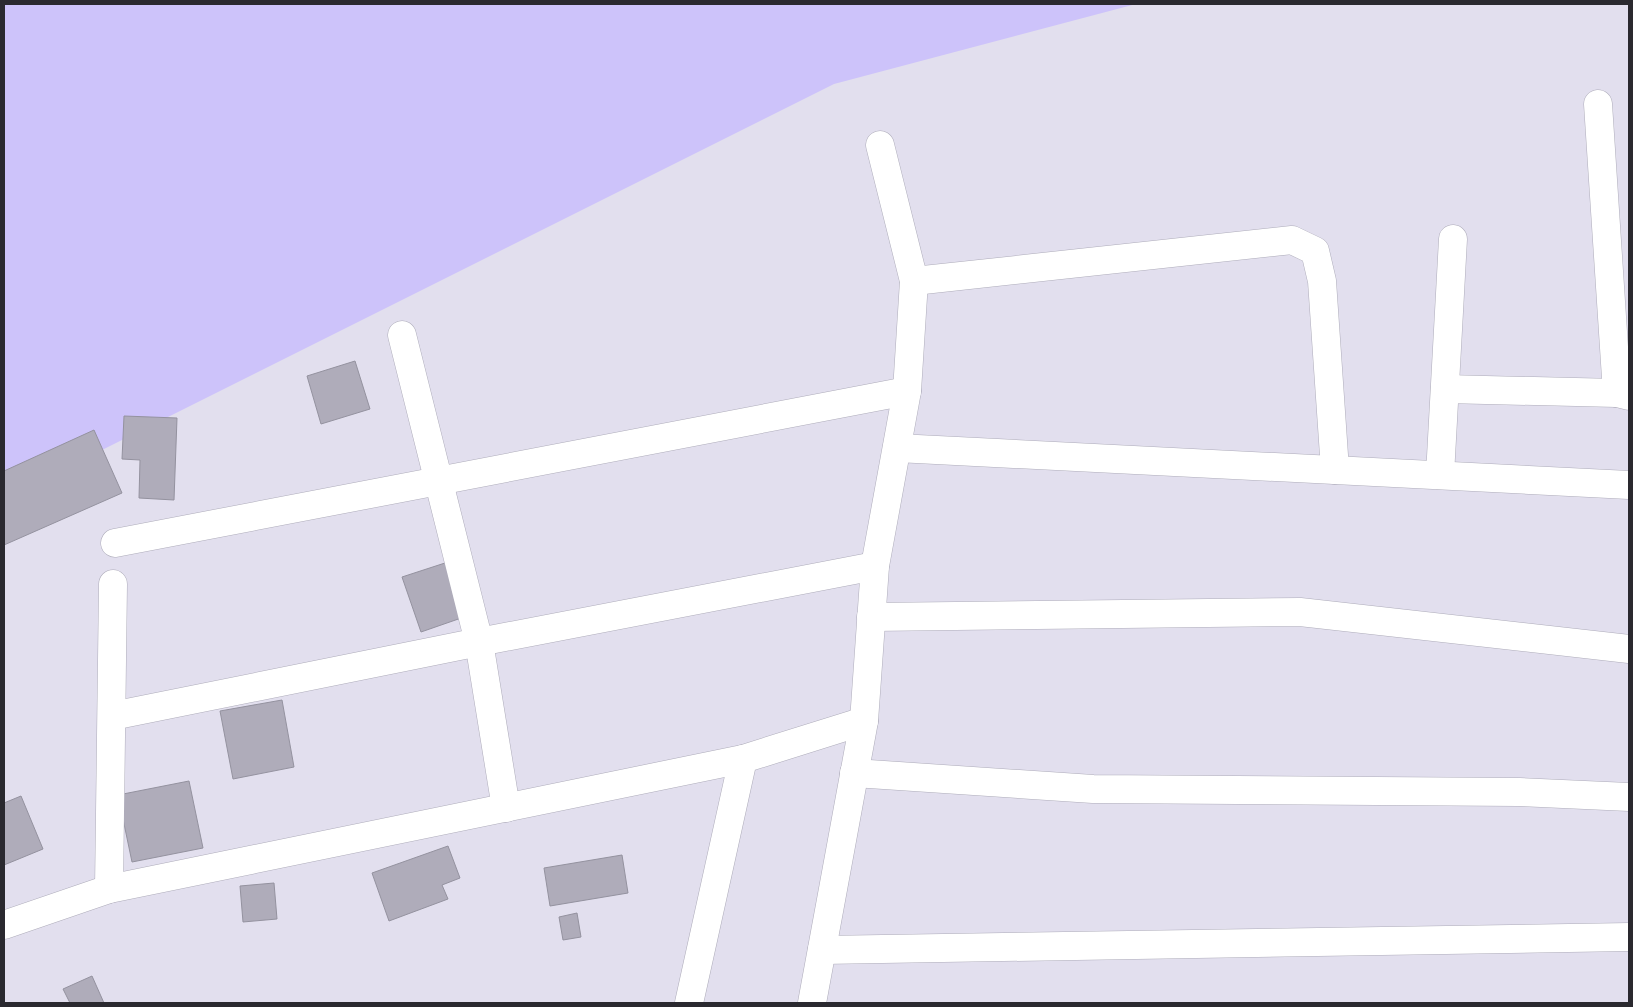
<svg xmlns="http://www.w3.org/2000/svg" width="1633" height="1007" font-family="Lato,sans-serif">
<style>
.green{fill:#cdc3fa}
.building{fill:#afacba;stroke:#94929f}
.lines{fill:none;stroke-linecap:round;stroke-linejoin:round}
.minor-casing{stroke:#aeacba;stroke-width:29}
.minor{stroke:#fff;stroke-width:28}
</style>
<rect width="100%" height="100%" fill="#e2dfee"/>
<!-- green -->
<polygon class="green" points="4,4 1136,4 834,84 4,499"/>
<!-- building -->
<g class="building">
<polygon points="355,361 370,409 321,424 307,376"/>
<polygon points="124,416 177,418 174,500 139,498 140,460 122,459"/>
<polygon points="94,430 122,493 4,545 4,471"/>
<polygon points="448,562 467,616 421,632 402,577"/>
<polygon points="282,700 294,767 233,779 220,711"/>
<polygon points="189,781 203,848 132,862 118,795"/>
<polygon points="21,796 43,849 4,865 4,803"/>
<polygon points="448,846 460,878 442,885 448,899 389,921 372,873"/>
<polygon points="622,855 628,893 550,906 544,868"/>
<polygon points="274,883 277,919 243,922 240,886"/>
<polygon points="577,913 581,937 563,940 559,917"/>
<polygon points="92,976 104,1003 70,1003 63,989"/>
</g>
<g class="lines">
<!-- minor casing -->
<g class="minor-casing">
<g id="minor">
<polyline points="1598,104 1617,393"/>
<polyline points="914,281 1292,240 1315,251 1322,281 1335,470"/>
<polyline points="402,335 479,642 506,808"/>
<polyline points="1445,389 1617,393 1629,396"/>
<polyline points="897,448 1629,485"/>
<polyline points="1440,475 1453,239"/>
<polyline points="115,543 907,391"/>
<polyline points="871,617 1300,612 1629,649"/>
<polyline points="112,716 479,642 875,566"/>
<polyline points="854,773 1093,789 1519,792 1629,797"/>
<polyline points="109,889 113,584"/>
<polyline points="4,925 109,889 743,759 864,721"/>
<polyline points="822,950 1629,937"/>
<polyline points="689,1003 743,759"/>
<polyline points="812,1003 864,721 875,566 907,391 914,281 880,145"/>
</g>
</g>
<!-- minor -->
<use href="#minor" class="minor"/>
</g>
<!-- border -->
<rect width="1633" height="1007" fill="none" stroke="#2a292f" stroke-width="10"/>
</svg>
